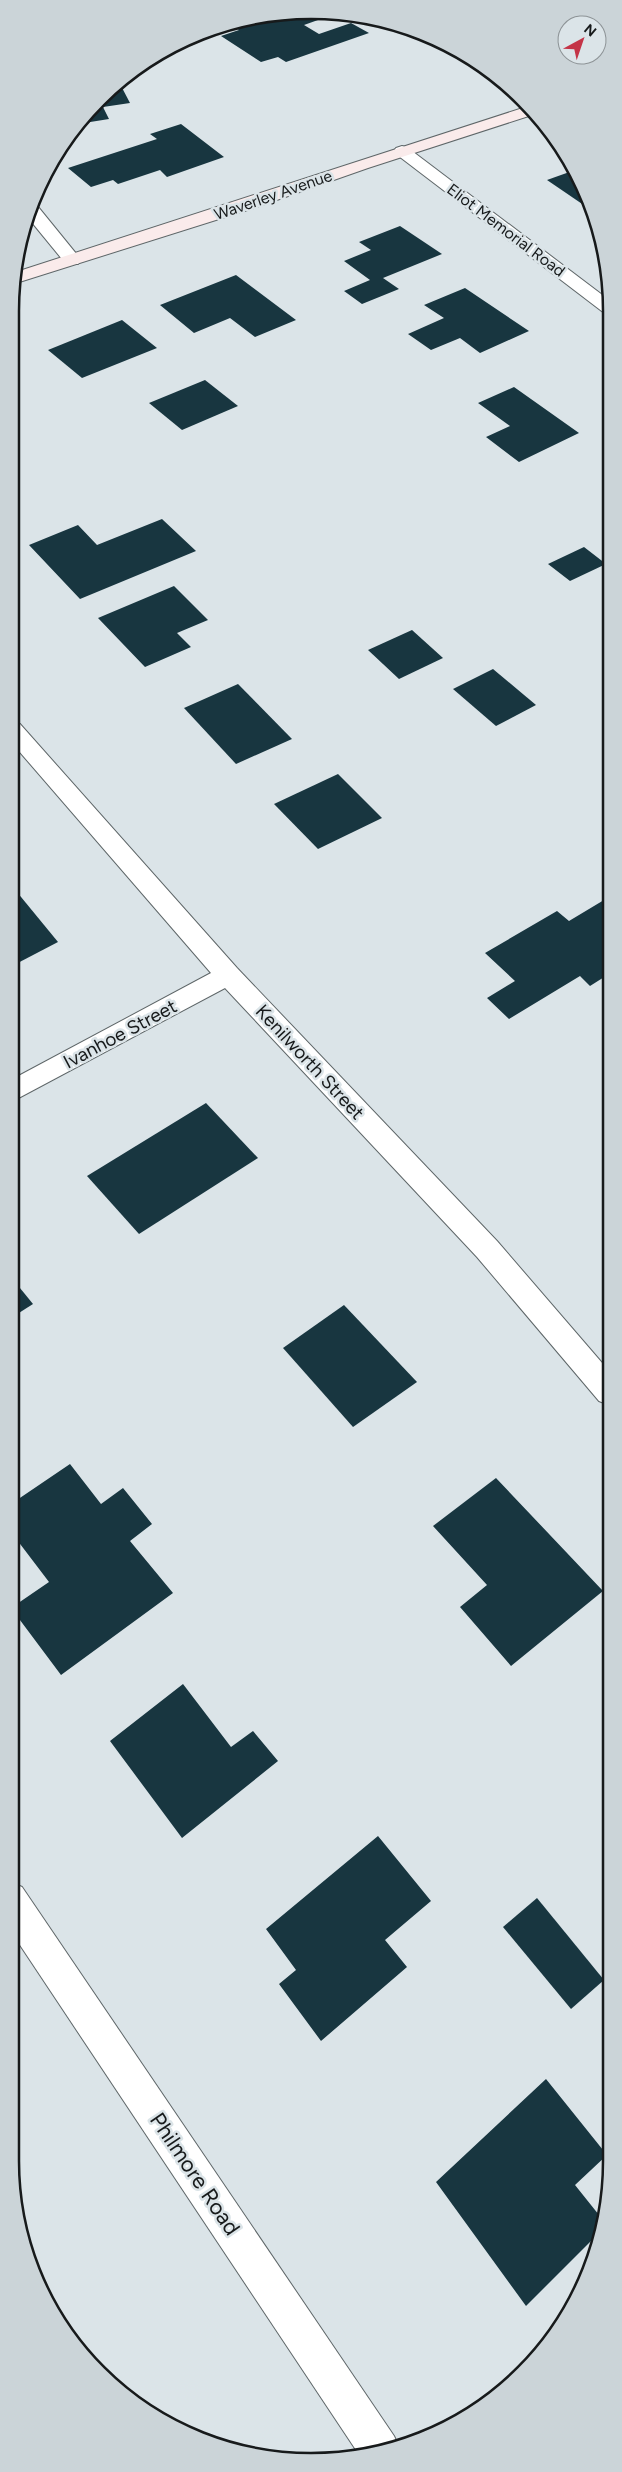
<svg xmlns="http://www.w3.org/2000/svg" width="622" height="2472" font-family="Figtree,sans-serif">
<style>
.building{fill:#183640}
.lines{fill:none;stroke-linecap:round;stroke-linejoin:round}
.street-casing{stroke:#5e6668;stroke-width:2}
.secondary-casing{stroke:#5e6668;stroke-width:2}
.street{fill:#fff;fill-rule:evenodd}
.secondary{fill:#faebeb;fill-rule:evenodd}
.labels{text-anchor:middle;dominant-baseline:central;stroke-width:5;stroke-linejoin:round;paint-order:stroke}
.far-street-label{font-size:16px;fill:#171a1b;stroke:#dbe4e8}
.street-label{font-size:19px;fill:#171a1b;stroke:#dbe4e8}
.near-street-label{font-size:22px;fill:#171a1b;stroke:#dbe4e8}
.rim{fill:none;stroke:#171a1b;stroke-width:2.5}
</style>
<rect width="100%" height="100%" fill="#dbe4e8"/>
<!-- building -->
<g class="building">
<polygon points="310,15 318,20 304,25 319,34 351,23 369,33 286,62 278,57 261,62 221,36 239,30 228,23 233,20 280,17 283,19"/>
<polygon points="119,82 130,103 103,107 109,119 84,123"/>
<polygon points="181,124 224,157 167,177 160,170 118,184 113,180 91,187 68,168 157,139 150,134"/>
<polygon points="575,170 581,178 591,210 547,180"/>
<polygon points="400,226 442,254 383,278 399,289 362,304 344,291 370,280 344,261 371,250 359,242"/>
<polygon points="236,275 296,320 255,337 230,318 194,333 160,305"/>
<polygon points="465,288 529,331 480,353 460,338 431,350 408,334 444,318 424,305"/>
<polygon points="122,320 157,348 82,378 48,350"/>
<polygon points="205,380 238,406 182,430 149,403"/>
<polygon points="514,387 579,433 519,462 486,437 510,426 478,403"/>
<polygon points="162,519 196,551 80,599 29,545 78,525 97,545"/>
<polygon points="584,547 606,564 570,581 548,564"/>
<polygon points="174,586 208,620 177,633 191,647 145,667 98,618"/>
<polygon points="412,630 443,658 399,679 368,650"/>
<polygon points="493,669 536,705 496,726 453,689"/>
<polygon points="238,684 292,739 236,764 184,708"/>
<polygon points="338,774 382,818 318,849 274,804"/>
<polygon points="12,886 58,942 12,966"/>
<polygon points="609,897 609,974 590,986 580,976 509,1019 487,998 515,981 485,953 557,911 569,921"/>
<polygon points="206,1103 258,1158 139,1234 87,1176"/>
<polygon points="11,1277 33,1304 11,1318"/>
<polygon points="344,1305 417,1382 353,1427 283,1348"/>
<polygon points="70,1464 101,1504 123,1488 152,1524 130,1541 173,1593 61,1675 11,1608 49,1582 11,1532 11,1504"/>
<polygon points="496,1478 603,1591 511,1666 460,1607 487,1585 433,1526"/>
<polygon points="183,1684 231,1747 253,1731 278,1761 182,1838 110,1741"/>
<polygon points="378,1836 431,1901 385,1940 407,1967 321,2041 279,1984 296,1970 266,1929"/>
<polygon points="537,1898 604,1980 571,2009 503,1927"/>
<polygon points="546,2079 607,2155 575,2185 603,2220 598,2234 526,2306 436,2182"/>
</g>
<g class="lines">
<!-- street casing -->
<g class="street-casing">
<g id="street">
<polygon points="402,146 408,148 609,300 609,313 603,312 396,154 394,151 396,148"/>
<polygon points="34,207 39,208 78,256 81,260 78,264 66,264 30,220"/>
<polygon points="12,721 20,724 237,968 497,1241 609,1371 609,1405 599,1401 477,1257 225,988 11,1102 11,1080 211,973 12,743"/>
<polygon points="10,1882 22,1887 394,2436 399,2447 358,2453 10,1930"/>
</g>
</g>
<!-- secondary casing -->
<g class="secondary-casing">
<polygon id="secondary" points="529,106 535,114 368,168 254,208 13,284 13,273"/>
</g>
<!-- street -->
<use href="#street" class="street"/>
<!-- secondary -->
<use href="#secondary" class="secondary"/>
</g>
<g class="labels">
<!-- far-street labels -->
<g class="far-street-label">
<text transform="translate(273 195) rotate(-19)">Waverley Avenue</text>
<text transform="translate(506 230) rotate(37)">Eliot Memorial Road</text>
</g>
<!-- street labels -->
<g class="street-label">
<text transform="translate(120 1034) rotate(-28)">Ivanhoe Street</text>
<text transform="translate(310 1062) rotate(47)">Kenilworth Street</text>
</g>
<!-- near-street labels -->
<g class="near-street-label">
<text transform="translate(195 2174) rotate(56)">Philmore Road</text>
</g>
</g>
<!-- crop -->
<path d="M0 0H622V2472H0ZM311 19H311A292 292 0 0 1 603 311V2161A292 292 0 0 1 311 2453H311A292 292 0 0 1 19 2161V311A292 292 0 0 1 311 19Z" fill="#cbd4d8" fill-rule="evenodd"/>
<path class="rim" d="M311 19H311A292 292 0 0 1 603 311V2161A292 292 0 0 1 311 2453H311A292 292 0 0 1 19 2161V311A292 292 0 0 1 311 19Z"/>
<!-- north arrow -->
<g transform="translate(582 40) rotate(40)"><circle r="24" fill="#dbe4e8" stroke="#8d9396"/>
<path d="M0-4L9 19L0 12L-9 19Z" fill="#c43447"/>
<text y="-8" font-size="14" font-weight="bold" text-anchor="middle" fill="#171a1b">N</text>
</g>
</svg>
